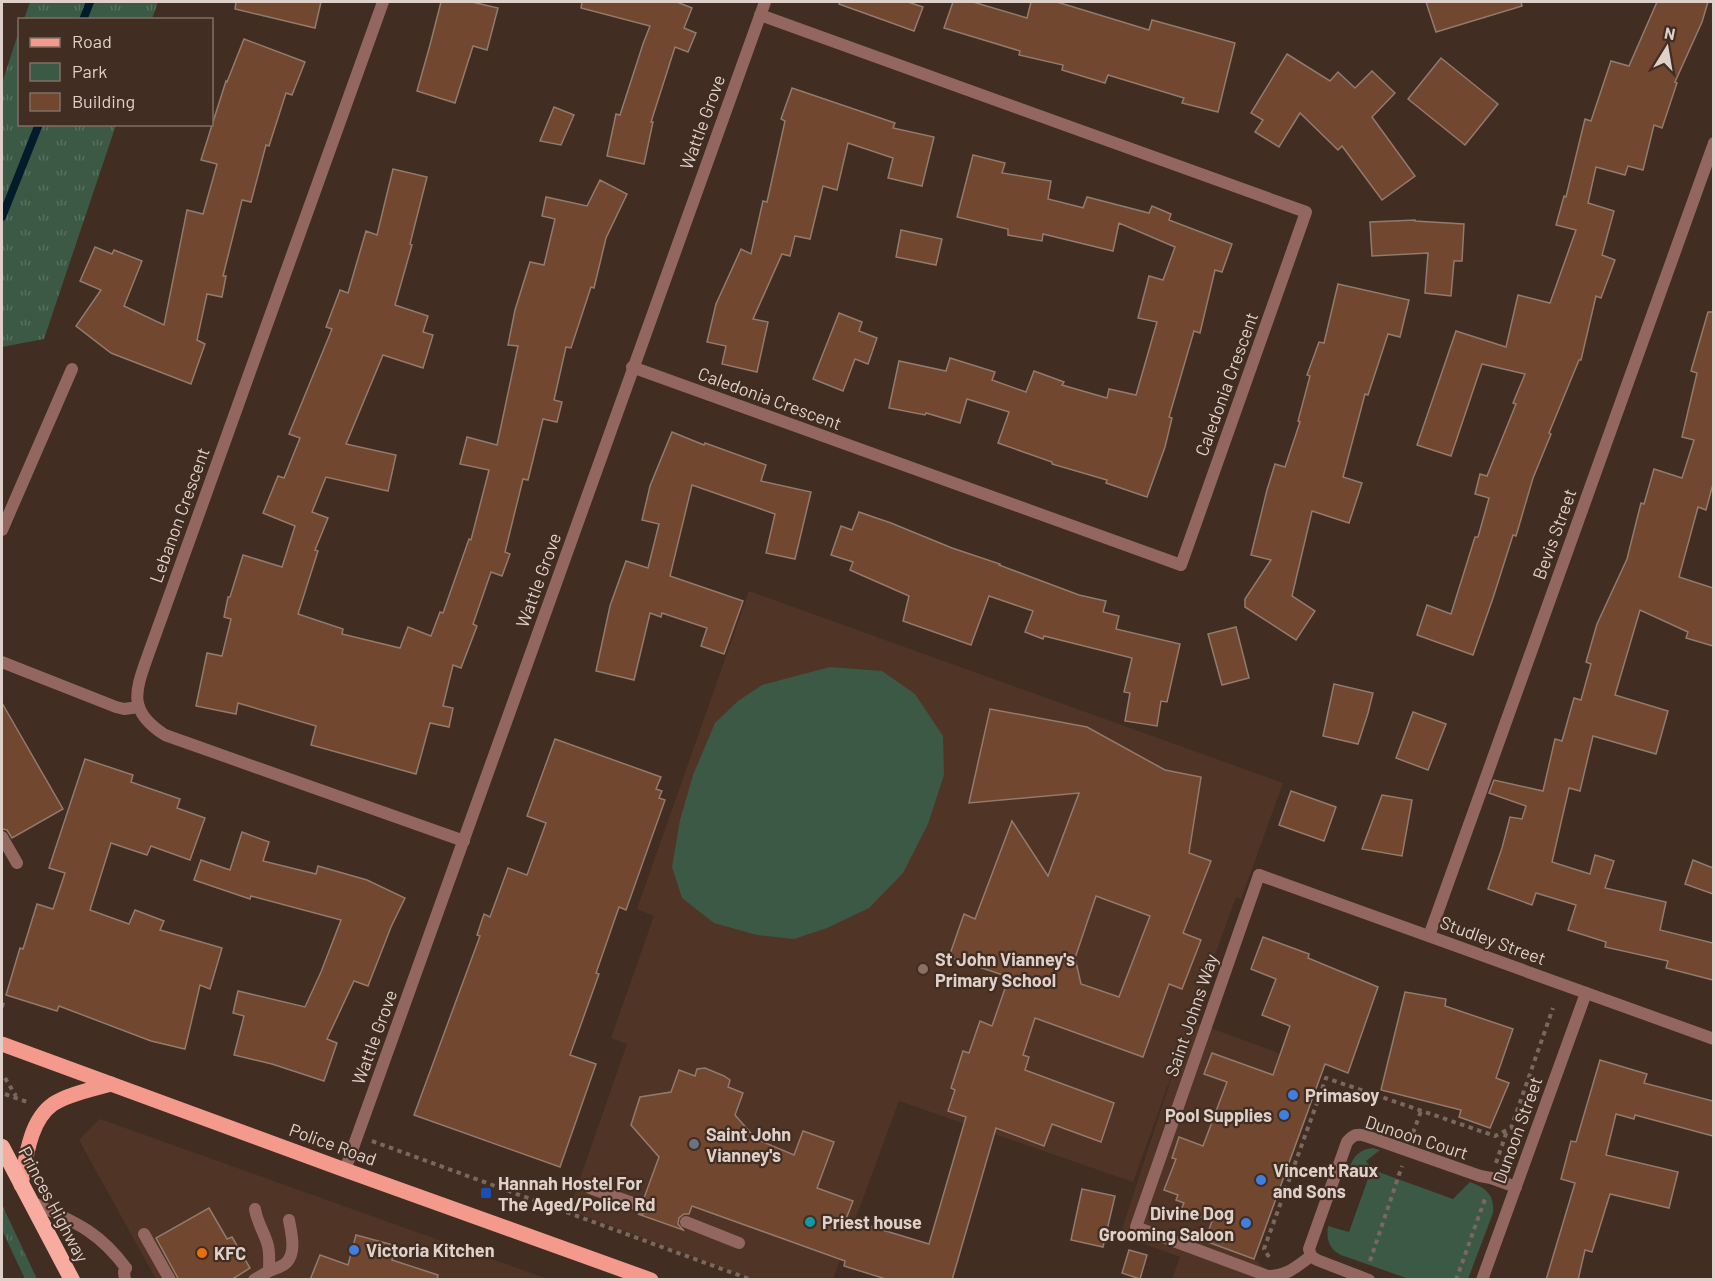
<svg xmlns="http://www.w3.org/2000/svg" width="1715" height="1281" font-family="Barlow,sans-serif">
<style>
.built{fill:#503526}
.grass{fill:url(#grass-tufts)}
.park{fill:#3b5945}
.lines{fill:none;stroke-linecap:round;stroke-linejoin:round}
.stream{stroke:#031b2a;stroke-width:8}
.building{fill:#72472f;stroke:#927a6d;stroke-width:1.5;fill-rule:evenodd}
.path{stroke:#7a685f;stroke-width:4;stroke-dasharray:4.5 4.5;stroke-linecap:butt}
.service{stroke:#936760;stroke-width:12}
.minor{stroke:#936760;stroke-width:12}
.primary{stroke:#f39a8c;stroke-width:15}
.trunk{stroke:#f8ab9f;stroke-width:16}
.education-dot{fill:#8d6e63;stroke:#412d22;stroke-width:2}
.shop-dot{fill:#3f7fe0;stroke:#412d22;stroke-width:2}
.worship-dot{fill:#6b7280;stroke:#412d22;stroke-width:2}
.transit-dot{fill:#1a4fb4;stroke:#412d22;stroke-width:2}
.culture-dot{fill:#0f9aa8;stroke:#412d22;stroke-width:2}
.food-dot{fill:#e8710a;stroke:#412d22;stroke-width:2}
.labels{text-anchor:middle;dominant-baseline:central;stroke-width:4.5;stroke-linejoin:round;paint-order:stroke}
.street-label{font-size:18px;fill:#dfd1ca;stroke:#412d22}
.poi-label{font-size:18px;font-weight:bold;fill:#dfd1ca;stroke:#412d22;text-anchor:start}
</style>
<defs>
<pattern id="grass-tufts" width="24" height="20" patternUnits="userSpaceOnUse" patternTransform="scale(1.5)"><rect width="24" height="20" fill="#3b5945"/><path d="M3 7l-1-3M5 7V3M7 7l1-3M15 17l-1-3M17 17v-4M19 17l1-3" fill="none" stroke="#57705e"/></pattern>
</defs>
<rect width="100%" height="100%" fill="#412d22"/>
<!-- built -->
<g class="built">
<polygon points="749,591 1283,783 1241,899 1236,897 1191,1021 1323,1069 1254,1259 1277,1279 1172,1279 1180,1257 1120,1235 1181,1049 1133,1182 899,1101 833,1279 752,1279 569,1210 627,1044 611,1038 654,916 637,909"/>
<polygon points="100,1119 548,1279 156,1279 79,1140"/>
</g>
<!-- grass -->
<g class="grass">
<polygon points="30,2 158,2 152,19 24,19"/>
<polygon points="19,31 20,124 116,125 44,339 2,347 2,83"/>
<polygon points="2,1204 4,1209 37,1279 25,1279 2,1230"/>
</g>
<!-- park -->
<g class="park">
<polygon points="830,667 882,671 915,694 943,736 944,775 928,824 903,873 869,908 827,928 794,939 757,935 714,923 682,898 672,867 680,820 693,775 715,723 738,701 762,685"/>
<path d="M1373,1148L1380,1150L1366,1161L1373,1170L1453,1199L1470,1182C1486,1188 1495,1195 1493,1213L1468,1279H1409L1341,1255C1329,1249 1326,1239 1328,1226L1349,1232L1369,1176L1349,1169C1353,1157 1359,1149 1373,1148Z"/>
</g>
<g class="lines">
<!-- stream -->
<g class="stream">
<polyline points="83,20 90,2"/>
<polyline points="2,217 39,124"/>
</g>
</g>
<!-- building -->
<g class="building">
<polygon points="236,2 321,2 315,28 235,9"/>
<polygon points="441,2 472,2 498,8 487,50 473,46 455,103 417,91 430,45"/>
<polygon points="582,2 677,2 692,8 684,28 696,33 688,52 675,47 651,122 653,122 644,164 607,156 616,114 620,115 643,44 650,26 581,8"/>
<polygon points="840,2 908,2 923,7 914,31 839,4"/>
<polygon points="953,2 973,2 1027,18 1031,2 1057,2 1149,30 1152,20 1235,43 1218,112 1182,103 1184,98 1108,75 1105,83 1062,70 1063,65 1019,55 1020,51 944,28"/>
<polygon points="1426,2 1521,2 1522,6 1436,32"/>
<polygon points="1657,2 1708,2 1702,22 1675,82 1677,83 1662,128 1654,125 1643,170 1628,166 1625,175 1596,167 1588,203 1614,211 1602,255 1615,260 1601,298 1596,296 1581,360 1579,360 1549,433 1551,434 1533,478 1516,536 1513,535 1493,598 1473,655 1417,635 1427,605 1451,614 1475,537 1478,537 1489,498 1475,494 1480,474 1487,476 1516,404 1513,403 1525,374 1482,364 1451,456 1417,445 1456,331 1506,347 1518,295 1550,303 1576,230 1556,225 1564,196 1566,197 1585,119 1591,121 1611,61 1629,66"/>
<polygon points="244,39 305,62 292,95 286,93 269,146 266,145 251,202 242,200 223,276 226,276 222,297 207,294 197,340 205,344 191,384 111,353 76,326 101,290 80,281 95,247 112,254 114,250 142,261 124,306 164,325 187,210 203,214 217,164 201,160 226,81 227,82"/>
<polygon points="1287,54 1330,81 1338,72 1355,88 1372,71 1395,93 1372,117 1415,176 1382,200 1342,146 1338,150 1300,113 1279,147 1255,132 1263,120 1251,113"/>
<polygon points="1441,58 1498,104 1465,145 1408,99"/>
<polygon points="792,88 895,123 893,128 934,137 922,186 888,178 893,158 848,143 837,190 823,186 810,239 795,236 790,256 782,254 753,319 768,322 757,372 722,364 726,346 707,342 716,304 741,249 751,254 763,201 767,202 785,121 781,119"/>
<polygon points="554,107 574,115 561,145 540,141"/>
<polygon points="973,155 1005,163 1002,173 1051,181 1048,199 1084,208 1083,208 1087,197 1149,213 1152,206 1171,214 1169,220 1232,244 1222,272 1215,270 1200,333 1194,331 1169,417 1172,418 1165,447 1147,497 1106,483 1107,480 1052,464 1052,462 998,443 1009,412 967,399 960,423 926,413 925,415 889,408 899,361 946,371 950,358 995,372 992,380 1026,392 1034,371 1064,382 1062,385 1107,398 1109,389 1136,395 1157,322 1138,318 1149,276 1163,280 1175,247 1119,223 1113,251 1043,234 1042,241 1008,235 1008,229 957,217"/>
<polygon points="393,169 427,177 410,244 412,245 395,305 428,316 423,332 433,335 423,368 383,355 346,444 396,455 388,491 326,477 312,512 328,518 315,550 318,551 298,614 343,629 342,634 400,648 408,627 431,636 440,612 443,613 469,539 471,540 489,470 460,464 467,437 497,445 518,346 508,345 515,310 530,262 544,265 555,219 542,216 546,197 587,206 600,180 627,194 606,238 594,288 591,287 571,348 566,347 554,400 562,402 557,422 543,419 528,480 523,479 505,552 510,554 502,576 491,572 473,624 477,626 461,668 453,665 443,706 453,708 449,727 430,723 416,774 311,745 316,726 238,703 236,714 196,706 207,653 222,656 231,619 224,617 228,597 230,597 243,555 282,567 295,526 263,513 278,476 284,478 300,438 289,434 332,329 326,327 340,290 348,293 366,231 377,235"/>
<polygon points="1415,220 1415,221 1464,224 1462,261 1454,261 1451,296 1425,293 1428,253 1372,256 1370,222"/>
<polygon points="901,230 942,239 936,265 896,257"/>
<polygon points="1338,284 1409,300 1400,337 1388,334 1368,395 1365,394 1343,477 1362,483 1349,523 1312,511 1292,596 1315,611 1296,640 1245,607 1245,599 1271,560 1251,555 1267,490 1275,464 1285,467 1300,422 1298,421 1310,376 1307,375 1319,342 1324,343"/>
<polygon points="1708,312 1713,312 1713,484 1706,510 1698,507 1679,577 1713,588 1713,646 1686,638 1688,632 1640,610 1615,695 1668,711 1656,754 1593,736 1580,791 1569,788 1552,862 1590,874 1595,855 1614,861 1605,888 1666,902 1660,930 1713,943 1713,980 1666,968 1668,961 1605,947 1606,942 1568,930 1576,905 1536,893 1532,905 1488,889 1502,848 1510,817 1522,819 1526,806 1489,793 1494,780 1543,791 1555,739 1562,741 1574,698 1581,700 1591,664 1586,662 1597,624 1627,559 1641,503 1644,504 1654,469 1682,478 1694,440 1682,437 1697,373 1691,371"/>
<polygon points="839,313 862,322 859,331 877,338 868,364 855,359 843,391 813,379"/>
<polygon points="672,432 704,445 705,443 766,465 761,481 811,492 795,559 766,553 775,514 692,485 670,576 743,601 724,654 701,646 707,628 662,613 661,617 650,613 634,680 596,671 610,606 626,561 648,568 659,524 642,520 650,486"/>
<polygon points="859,512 891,523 952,548 1000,564 999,565 1079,595 1106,601 1103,612 1119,616 1116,629 1180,644 1167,702 1161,701 1157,726 1125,721 1130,693 1124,692 1132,658 1044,636 1043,639 1025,632 1033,611 989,596 971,645 903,621 909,596 850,570 853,562 831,555 841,526 852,530"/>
<polygon points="1236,627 1249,678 1222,685 1208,634"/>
<polygon points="1334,684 1373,693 1368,713 1358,744 1323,736"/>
<polygon points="2,703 63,809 12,838 7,830 2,829"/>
<path d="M990,709L1087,727L1165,770L1201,777L1189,853L1211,861L1183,933L1201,940L1182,989L1169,984L1143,1057L1035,1018L1023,1055L1029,1057L1025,1070L1114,1103L1101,1142L1052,1124L1044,1146L996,1128L952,1280H889L844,1266L845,1261L692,1206L689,1214H684L679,1218L678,1224L683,1230L638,1214H643L649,1209V1204L644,1198L659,1157L631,1125L640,1097L671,1092L679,1070L695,1076L697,1069L705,1068L724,1076L730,1080L728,1087L743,1093L735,1115L756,1139L794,1155L803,1131L834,1142L817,1188L853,1201L846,1219L929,1244L966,1117L948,1111L955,1090L951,1088L963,1051L969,1053L980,1021L992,1026L1009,977L949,957L964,914L975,919L1012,821L1048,876L1079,793L969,803ZM1096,896L1150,916L1119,997L1081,984L1075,958Z"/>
<polygon points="1413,712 1446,724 1428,770 1396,758"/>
<polygon points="555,739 661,777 656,789 662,791 659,798 665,800 626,910 619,907 596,973 599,974 570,1055 596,1064 560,1167 414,1115 480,936 477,935 484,914 490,917 508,868 527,875 546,823 527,816"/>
<polygon points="85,759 133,775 131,782 180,799 177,808 205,818 190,860 151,846 147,855 111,843 90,910 129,924 135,910 164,921 160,930 222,948 210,989 200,985 185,1049 151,1041 59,1006 57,1011 6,995 20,948 23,949 37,904 53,909 65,873 49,868"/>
<polygon points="1291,791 1336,807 1324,841 1279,825"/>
<polygon points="1382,795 1412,800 1402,856 1362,849"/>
<polygon points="242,832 269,842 263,861 316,874 318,866 367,880 405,898 391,927 368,986 354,981 327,1039 337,1043 324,1081 272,1064 234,1055 244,1016 233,1013 238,991 305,1007 321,972 341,920 251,896 250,899 194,880 201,860 230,870"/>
<polygon points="1693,860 1713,868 1713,894 1685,884"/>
<polygon points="1263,937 1309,954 1308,958 1378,987 1348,1073 1325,1064 1254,1259 1205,1241 1212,1221 1181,1210 1184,1203 1176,1200 1178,1195 1164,1190 1176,1159 1172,1158 1179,1137 1203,1146 1227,1082 1204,1074 1212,1053 1273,1075 1290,1026 1262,1015 1276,979 1251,969"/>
<polygon points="1405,992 1446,999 1445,1006 1513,1029 1496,1078 1509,1083 1490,1128 1459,1117 1461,1110 1381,1090"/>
<polygon points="1600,1060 1647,1074 1644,1083 1713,1101 1713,1136 1635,1115 1634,1119 1616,1114 1606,1155 1678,1172 1669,1208 1610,1194 1592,1252 1585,1250 1578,1280 1546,1280 1575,1183 1561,1179 1571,1141 1576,1142"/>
<polygon points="1082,1189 1115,1196 1103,1247 1071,1240"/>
<polygon points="209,1208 227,1239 232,1237 250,1268 231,1280 179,1280 156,1238"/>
<polygon points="356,1235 397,1246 392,1260 438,1275 437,1280 310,1280 320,1255 348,1265"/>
<polygon points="1129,1250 1147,1255 1140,1279 1122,1273"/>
</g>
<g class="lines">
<!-- path -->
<g class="path">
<polyline points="2,1007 3,1002"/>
<polyline points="5,1078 16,1096"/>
<polyline points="5,1094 30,1103"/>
<polyline points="1413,1133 1421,1111"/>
<polyline points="372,1141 752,1280"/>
<polyline points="1496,1163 1507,1131"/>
<polyline points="1269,1257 1264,1249 1326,1078 1495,1136 1511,1128 1553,1008"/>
<polyline points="1370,1261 1402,1166"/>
<polyline points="1456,1280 1486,1196"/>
</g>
<!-- service -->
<g class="service">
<polyline points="2,530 72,369"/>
<polyline points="2,662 116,707 124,709 139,707"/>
<polyline points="2,837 17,863"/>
<path d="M1259,875L1136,1227L1268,1276C1287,1276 1296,1267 1311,1256"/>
<polyline points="590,1188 641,1206"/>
<path d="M31,1202C72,1221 97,1229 126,1268"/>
<polyline points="686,1222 739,1243"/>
<polyline points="144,1234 170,1280"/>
<path d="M269,1271C274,1269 282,1267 286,1263C297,1253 291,1232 289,1220"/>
<path d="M254,1280L269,1271C269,1263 270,1255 268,1246C265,1233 257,1223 255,1209"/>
</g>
<!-- minor -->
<g class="minor">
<path d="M383,2L147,658C134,694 129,712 165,735L464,841"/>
<polyline points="632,367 1181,565 1306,212 760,15"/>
<polyline points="1259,875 1714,1039"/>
<polyline points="1429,936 1714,143"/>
<polyline points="345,1170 765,2"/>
<polyline points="125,1280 124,1272 126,1268"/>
<path d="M1369,1280L1317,1260L1311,1256L1309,1249L1347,1142C1353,1135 1357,1133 1366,1136L1480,1176L1491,1178L1516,1187"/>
<polyline points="1482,1280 1586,993"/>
</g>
<!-- primary -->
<g class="primary">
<polyline points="2,1044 345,1170 651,1280"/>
<path d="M21,1185C26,1159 29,1121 53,1104C68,1094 93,1089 111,1084"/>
</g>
<!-- trunk -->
<polyline class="trunk" points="2,1147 72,1280"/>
</g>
<!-- markers -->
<circle class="education-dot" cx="923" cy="969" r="6"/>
<g class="shop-dot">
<circle cx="1293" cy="1095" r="6"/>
<circle cx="1284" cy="1115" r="6"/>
<circle cx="1261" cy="1180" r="6"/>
<circle cx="1246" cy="1223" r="6"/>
<circle cx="354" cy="1250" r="6"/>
</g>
<circle class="worship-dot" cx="694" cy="1144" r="6"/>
<rect class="transit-dot" x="480" y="1187" width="12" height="12" rx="3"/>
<circle class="culture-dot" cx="810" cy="1222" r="6"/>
<circle class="food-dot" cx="202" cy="1253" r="6"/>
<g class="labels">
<!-- street labels -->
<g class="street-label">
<text transform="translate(702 122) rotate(-70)">Wattle Grove</text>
<text transform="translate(1226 384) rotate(-70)">Caledonia Crescent</text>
<text transform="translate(770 398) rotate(20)">Caledonia Crescent</text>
<text transform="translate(179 515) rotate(-70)">Lebanon Crescent</text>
<text transform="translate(1554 534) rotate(-70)">Bevis Street</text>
<text transform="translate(538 580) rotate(-70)">Wattle Grove</text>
<text transform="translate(1493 940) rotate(20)">Studley Street</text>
<text transform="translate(1191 1015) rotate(-71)">Saint Johns Way</text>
<text transform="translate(374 1037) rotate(-70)">Wattle Grove</text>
<text transform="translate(1517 1130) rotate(-70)">Dunoon Street</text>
<text transform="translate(1417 1137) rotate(18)">Dunoon Court</text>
<text transform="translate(333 1144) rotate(20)">Police Road</text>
<text transform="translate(54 1204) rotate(62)">Princes Highway</text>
</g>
<!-- poi labels -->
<g class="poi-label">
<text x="935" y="959">St John Vianney's<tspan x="935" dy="21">Primary School</tspan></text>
<text x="1305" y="1095">Primasoy</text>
<text x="1272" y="1115" text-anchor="end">Pool Supplies</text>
<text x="706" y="1134">Saint John<tspan x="706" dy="21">Vianney's</tspan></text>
<text x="1273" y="1170">Vincent Raux<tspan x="1273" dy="21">and Sons</tspan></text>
<text x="498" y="1183">Hannah Hostel For<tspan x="498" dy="21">The Aged/Police Rd</tspan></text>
<text x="1234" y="1213" text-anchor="end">Divine Dog<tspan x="1234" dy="21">Grooming Saloon</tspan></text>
<text x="822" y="1222">Priest house</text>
<text x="366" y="1250">Victoria Kitchen</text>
<text x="214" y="1253">KFC</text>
</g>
</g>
<!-- border -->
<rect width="1715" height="1281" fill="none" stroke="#dfd1ca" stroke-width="6"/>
<!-- legend -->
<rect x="18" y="18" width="195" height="108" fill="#412d22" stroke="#806f65" stroke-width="1.5"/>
<rect x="30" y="38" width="30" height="9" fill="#f39a8c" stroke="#806f65" stroke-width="1.5"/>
<text x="72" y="48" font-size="18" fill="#dfd1ca">Road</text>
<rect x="30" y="63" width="30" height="18" fill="#3b5945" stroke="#806f65" stroke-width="1.5"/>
<text x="72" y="78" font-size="18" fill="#dfd1ca">Park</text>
<rect x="30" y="93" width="30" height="18" fill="#72472f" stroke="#806f65" stroke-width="1.5"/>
<text x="72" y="108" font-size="18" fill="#dfd1ca">Building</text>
<!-- north arrow -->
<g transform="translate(1667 48) rotate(11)" stroke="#412d22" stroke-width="4.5" paint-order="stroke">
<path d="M0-4.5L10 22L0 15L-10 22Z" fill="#dfd1ca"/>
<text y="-9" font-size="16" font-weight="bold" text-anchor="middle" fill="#dfd1ca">N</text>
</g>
</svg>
